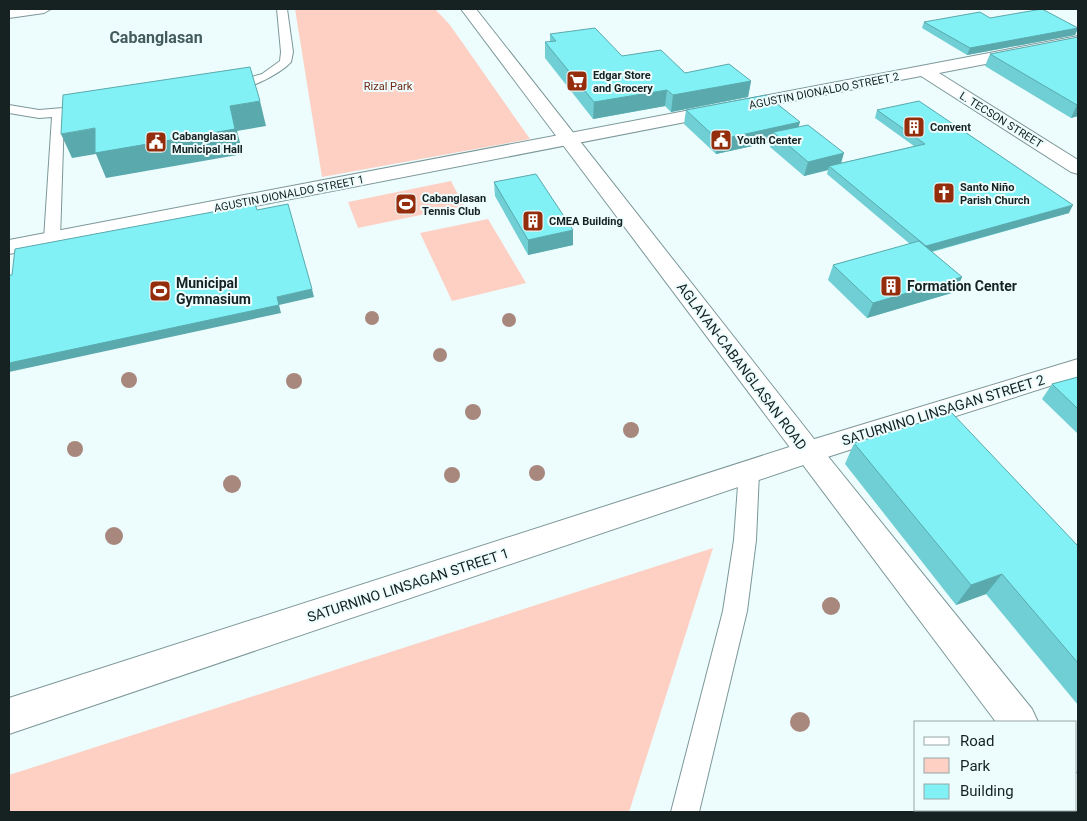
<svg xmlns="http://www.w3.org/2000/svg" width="1087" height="821" font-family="Roboto,sans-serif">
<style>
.green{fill:#fdd0c3}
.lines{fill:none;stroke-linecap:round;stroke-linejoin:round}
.lane-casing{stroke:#7d9798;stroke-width:2}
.street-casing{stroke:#7d9798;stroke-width:2}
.primary-casing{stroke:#7d9798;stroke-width:2}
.lane{fill:#fff;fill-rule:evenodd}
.street{fill:#fff;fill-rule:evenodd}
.primary{fill:#fff;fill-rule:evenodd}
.tree{fill:#a8887d}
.wall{fill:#6fcfd4}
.shaded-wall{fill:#5aa9ac}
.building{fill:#81f1f6;stroke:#5aa9ac}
.labels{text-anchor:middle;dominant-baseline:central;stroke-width:4;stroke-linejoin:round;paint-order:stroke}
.far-poi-label{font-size:11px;font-weight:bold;fill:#162121;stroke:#edfdfe;text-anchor:start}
.far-park-label{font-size:11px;fill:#6f2813;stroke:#edfdfe}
.far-street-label{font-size:11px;fill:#162121;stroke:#edfdfe}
.poi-label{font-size:14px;font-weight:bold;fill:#162121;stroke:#edfdfe;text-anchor:start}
.street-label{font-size:14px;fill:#162121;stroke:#edfdfe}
.far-district-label{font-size:16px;font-weight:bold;fill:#435b5c;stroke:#edfdfe}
</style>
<rect width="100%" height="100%" fill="#edfdfe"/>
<!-- green -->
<g class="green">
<polygon points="295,9 435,9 450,25 530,139 322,177"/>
<polygon points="451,181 464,206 358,228 348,202"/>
<polygon points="488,219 526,283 452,301 420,233"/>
<polygon points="713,548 629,812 9,812 9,775"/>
</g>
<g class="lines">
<!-- lane casing -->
<g class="lane-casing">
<g id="lane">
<path d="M277,9H287L293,52L291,62C280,74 242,94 226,90V84L262,74L280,61L281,52Z"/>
<polygon points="9,105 39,110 87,106 93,110 87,114 64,116 60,239 57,242 47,242 44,239 52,117 39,118 9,113"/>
<polygon points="749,464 756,466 759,472 756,540 747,611 699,812 671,812 723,611 734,540 739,472 742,466"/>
</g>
</g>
<!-- street casing -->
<g class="street-casing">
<g id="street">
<polygon points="1078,36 1078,46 939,73 1078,160 1078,174 1071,172 921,76 9,254 9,240"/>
<polygon points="1078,359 1078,377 818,460 9,734 9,698 808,441"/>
</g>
</g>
<!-- primary casing -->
<g class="primary-casing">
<g id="primary">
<polygon points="9,9 51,9 44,13 9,18"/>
<polygon points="461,9 476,9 818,444 1032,709 1038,722 996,722"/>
<polygon points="1076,773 1078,774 1078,812 1064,810 1076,810"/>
</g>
</g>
<!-- lane -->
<use href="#lane" class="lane"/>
<!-- street -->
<use href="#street" class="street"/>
<!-- primary -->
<use href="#primary" class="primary"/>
</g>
<!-- trees -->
<g class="tree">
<circle cx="372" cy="318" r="7"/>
<circle cx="509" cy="320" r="7"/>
<circle cx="440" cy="355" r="7"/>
<circle cx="129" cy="380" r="8"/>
<circle cx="294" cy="381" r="8"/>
<circle cx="473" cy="412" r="8"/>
<circle cx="631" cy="430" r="8"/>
<circle cx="75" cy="449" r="8"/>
<circle cx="537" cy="473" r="8"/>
<circle cx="452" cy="475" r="8"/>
<circle cx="232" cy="484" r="9"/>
<circle cx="114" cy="536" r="9"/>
<circle cx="831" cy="606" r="9"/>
<circle cx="800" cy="722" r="10"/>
</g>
<!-- wall -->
<g class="wall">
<polygon points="990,18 1078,28 1075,35 967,55 922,28 924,22"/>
<polygon points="550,34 622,56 685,73 751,81 748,97 671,112 665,106 593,119 545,58 545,42 550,42"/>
<polygon points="1078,37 1078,116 1071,118 985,66 990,54"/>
<polygon points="686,110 799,127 841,163 914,146 875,118 877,110 1069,213 932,252 962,277 955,292 867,318 828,280 833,265 910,244 827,174 828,170 804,176 770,147 771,142 716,154 684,124"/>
<polygon points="494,182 573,245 528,255 495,196"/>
<polygon points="1078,377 1078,434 1042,399 1052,384"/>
<polygon points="854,443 1078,546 1078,705 986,594 956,605 845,464"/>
</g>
<!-- shaded-wall -->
<g class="shaded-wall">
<polygon points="1078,28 1075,35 967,55 970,48"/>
<polygon points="751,81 748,97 671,112 673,95"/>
<polygon points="667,90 665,106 593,119 594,102"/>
<polygon points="260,101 266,126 237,131 243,154 106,178 96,154 72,158 61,134"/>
<polygon points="1077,105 1078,105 1078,116 1071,118"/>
<polygon points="800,122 796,136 773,132 771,142 716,154 718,140"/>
<polygon points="844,153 840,167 829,166 828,170 804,176 808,162"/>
<polygon points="1073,205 1069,213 922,254 926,246"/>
<polygon points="573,230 573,245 528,255 528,240"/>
<polygon points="962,277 955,292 867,318 873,303"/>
<polygon points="312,289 314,297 279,305 281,313 9,372 9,363 277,297"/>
<polygon points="1002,574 986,594 956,605 971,585"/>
</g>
<!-- building -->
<g class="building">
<polygon points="1042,9 1078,28 970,48 924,22 980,12 990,18"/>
<polygon points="595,28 622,56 661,50 685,73 729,64 751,81 673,95 667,90 594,102 545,42 556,41 550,34"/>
<polygon points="1078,37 1078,105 1077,105 990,54"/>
<polygon points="250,67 260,101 230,106 235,129 95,153 95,128 61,134 63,95"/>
<polygon points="766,95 800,122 718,140 686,110"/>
<polygon points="919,101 1073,205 926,246 829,166 925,144 877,110"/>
<polygon points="808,125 844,153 808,162 773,132"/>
<polygon points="536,174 573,230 528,240 494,182"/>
<polygon points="255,204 257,210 288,204 312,289 277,297 279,305 9,363 9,275 12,275 15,249"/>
<polygon points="919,241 962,277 873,303 833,265"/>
<polygon points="1078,377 1078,409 1052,384"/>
<polygon points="952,413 1078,546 1078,663 1002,574 971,585 854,443"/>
</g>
<!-- icons -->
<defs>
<g id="supermarket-square" transform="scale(1.125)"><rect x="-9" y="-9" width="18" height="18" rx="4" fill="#942d0c" stroke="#edfdfe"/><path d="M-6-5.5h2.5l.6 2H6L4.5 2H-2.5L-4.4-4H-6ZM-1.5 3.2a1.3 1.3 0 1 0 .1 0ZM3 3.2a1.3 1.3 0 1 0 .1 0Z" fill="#fff"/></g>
<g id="building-square" transform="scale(1.125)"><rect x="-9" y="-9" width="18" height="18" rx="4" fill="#942d0c" stroke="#edfdfe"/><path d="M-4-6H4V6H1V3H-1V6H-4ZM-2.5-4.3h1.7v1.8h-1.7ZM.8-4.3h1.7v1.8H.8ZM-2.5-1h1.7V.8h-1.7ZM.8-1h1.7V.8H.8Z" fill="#fff"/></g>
<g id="civic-square" transform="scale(1.125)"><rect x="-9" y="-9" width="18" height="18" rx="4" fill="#942d0c" stroke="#edfdfe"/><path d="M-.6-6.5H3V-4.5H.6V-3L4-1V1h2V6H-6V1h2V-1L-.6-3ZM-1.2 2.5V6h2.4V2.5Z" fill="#fff"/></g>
<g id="church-square" transform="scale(1.125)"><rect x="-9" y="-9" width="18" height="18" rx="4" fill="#942d0c" stroke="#edfdfe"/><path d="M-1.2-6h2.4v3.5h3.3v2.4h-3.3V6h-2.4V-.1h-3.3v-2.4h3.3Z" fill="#fff"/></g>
<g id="stadium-square" transform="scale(1.125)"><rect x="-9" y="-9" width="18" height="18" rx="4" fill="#942d0c" stroke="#edfdfe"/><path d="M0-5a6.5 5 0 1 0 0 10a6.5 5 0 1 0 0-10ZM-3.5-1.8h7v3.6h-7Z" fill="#fff"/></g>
</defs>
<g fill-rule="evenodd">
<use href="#supermarket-square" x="577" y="81"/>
<use href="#building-square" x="914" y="127"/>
<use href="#civic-square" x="721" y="140"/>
<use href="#civic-square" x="156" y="142"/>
<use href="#church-square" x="944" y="193"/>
<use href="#stadium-square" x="406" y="204"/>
<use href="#building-square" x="533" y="221"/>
<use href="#building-square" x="891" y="286"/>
<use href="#stadium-square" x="160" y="291"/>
</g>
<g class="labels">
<!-- far-poi labels -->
<g class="far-poi-label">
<text x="593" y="75">Edgar Store<tspan x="593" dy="13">and Grocery</tspan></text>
<text x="930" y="127">Convent</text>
<text x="172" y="136">Cabanglasan<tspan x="172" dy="13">Municipal Hall</tspan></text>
<text x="737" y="140">Youth Center</text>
<text x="960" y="187">Santo Niño<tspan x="960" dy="13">Parish Church</tspan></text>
<text x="422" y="198">Cabanglasan<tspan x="422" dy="13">Tennis Club</tspan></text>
<text x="549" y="221">CMEA Building</text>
</g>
<!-- far-park labels -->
<g class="far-park-label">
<text x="388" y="86">Rizal Park</text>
</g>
<!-- far-street labels -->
<g class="far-street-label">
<text transform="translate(824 91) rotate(-11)">AGUSTIN DIONALDO STREET 2</text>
<text transform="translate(1001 120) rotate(32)">L. TECSON STREET</text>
<text transform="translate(289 194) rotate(-11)">AGUSTIN DIONALDO STREET 1</text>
</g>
<!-- poi labels -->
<g class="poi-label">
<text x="176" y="283">Municipal<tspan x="176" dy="16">Gymnasium</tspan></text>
<text x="907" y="286">Formation Center</text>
</g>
<!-- street labels -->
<g class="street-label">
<text transform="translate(742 366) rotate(53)">AGLAYAN-CABANGLASAN ROAD</text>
<text transform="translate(943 410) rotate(-17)">SATURNINO LINSAGAN STREET 2</text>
<text transform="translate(408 585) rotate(-18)">SATURNINO LINSAGAN STREET 1</text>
</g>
<!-- far-district labels -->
<g class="far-district-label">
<text x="156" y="37">Cabanglasan</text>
</g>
</g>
<!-- border -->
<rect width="1087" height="821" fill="none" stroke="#162121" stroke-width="20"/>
<!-- legend -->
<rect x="914" y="721" width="162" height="90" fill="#edfdfe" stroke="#97a5a6"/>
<rect x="924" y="737" width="25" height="8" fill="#ffffff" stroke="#97a5a6"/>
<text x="960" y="746" font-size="15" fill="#162121">Road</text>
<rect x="924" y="758" width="25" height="15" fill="#fdd0c3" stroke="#97a5a6"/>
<text x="960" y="771" font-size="15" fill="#162121">Park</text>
<rect x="924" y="784" width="25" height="15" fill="#81f1f6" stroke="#97a5a6"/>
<text x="960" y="796" font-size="15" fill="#162121">Building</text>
</svg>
